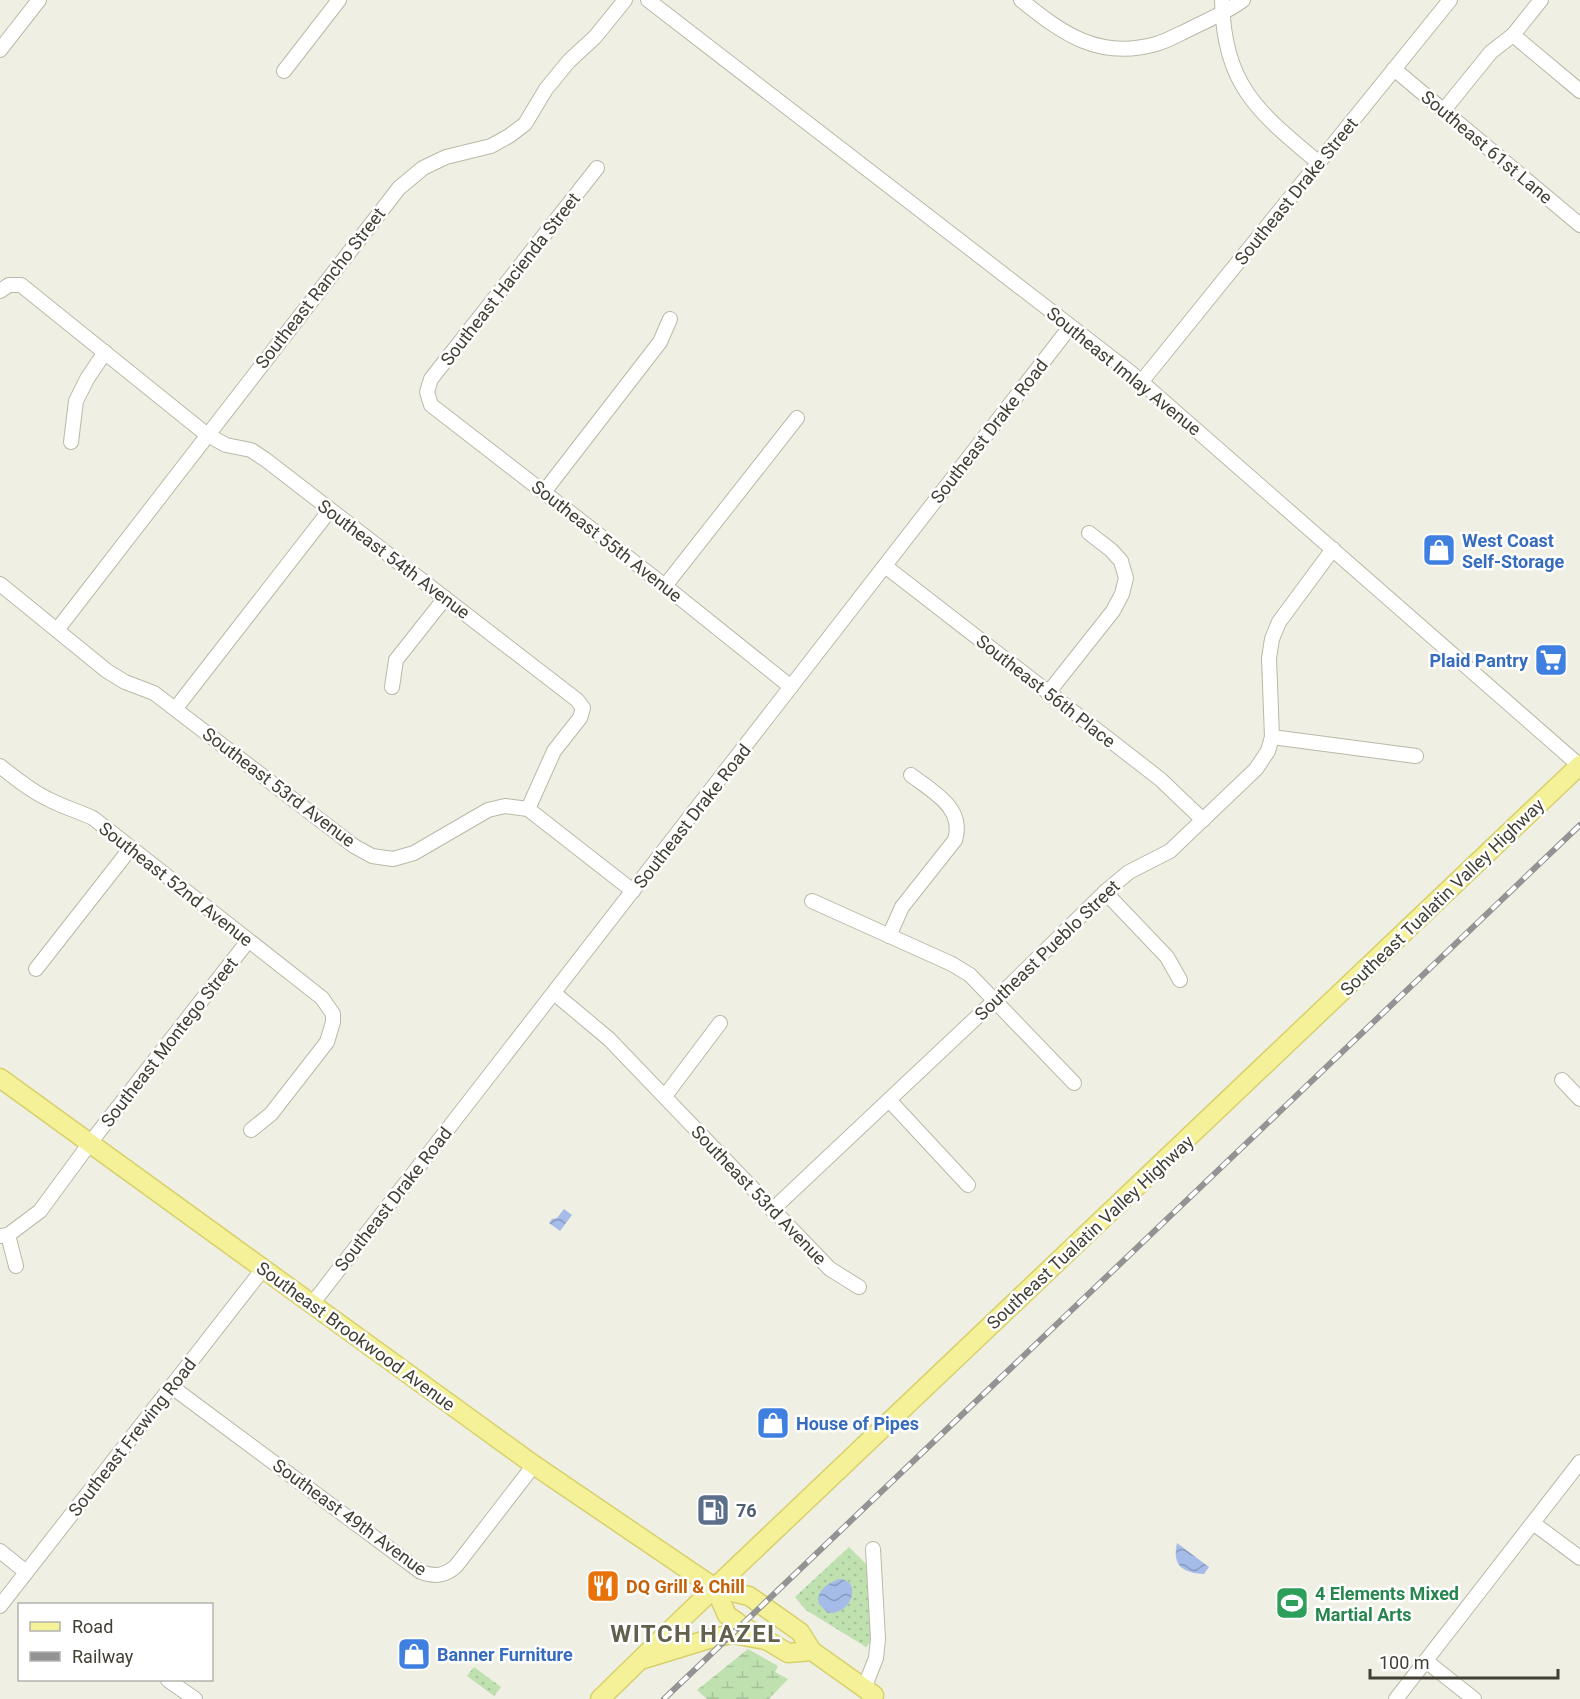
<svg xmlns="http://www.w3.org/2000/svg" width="1580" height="1699" font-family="Roboto,sans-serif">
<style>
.grass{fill:url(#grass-dots)}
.wetland{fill:url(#wetland-marsh)}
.water{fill:url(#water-waves)}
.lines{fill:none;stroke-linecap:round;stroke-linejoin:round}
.minor-casing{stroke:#bab9a8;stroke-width:16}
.major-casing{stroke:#d7d16b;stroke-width:21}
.minor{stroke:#fff;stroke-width:14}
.major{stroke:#f4f199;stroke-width:18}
.rail-casing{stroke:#939393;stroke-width:6}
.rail{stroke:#fff;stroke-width:4;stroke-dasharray:11;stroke-linecap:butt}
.labels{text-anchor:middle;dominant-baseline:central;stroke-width:5;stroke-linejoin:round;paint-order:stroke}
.street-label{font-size:18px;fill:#424035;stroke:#fff}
.shop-label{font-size:18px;font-weight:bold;fill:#366cbe;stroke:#fff;text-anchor:start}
.service-label{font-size:18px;font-weight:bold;fill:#4e5e75;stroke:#fff;text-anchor:start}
.food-label{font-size:18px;font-weight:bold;fill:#c56008;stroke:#fff;text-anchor:start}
.leisure-label{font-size:18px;font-weight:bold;fill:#27864d;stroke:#fff;text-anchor:start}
.district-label{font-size:24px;font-weight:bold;letter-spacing:1.5px;fill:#63604d;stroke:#fff}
</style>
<defs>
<pattern id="grass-dots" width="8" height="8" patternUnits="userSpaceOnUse" patternTransform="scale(1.5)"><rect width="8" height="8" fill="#bfe1b0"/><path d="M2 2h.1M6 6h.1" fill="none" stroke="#a5c298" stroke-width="1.8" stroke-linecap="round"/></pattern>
<pattern id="wetland-marsh" width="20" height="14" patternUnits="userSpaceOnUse" patternTransform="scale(1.5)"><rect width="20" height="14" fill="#bfe1b0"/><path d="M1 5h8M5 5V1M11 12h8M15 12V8" fill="none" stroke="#a5c298"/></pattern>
<pattern id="water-waves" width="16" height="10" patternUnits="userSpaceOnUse" patternTransform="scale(1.5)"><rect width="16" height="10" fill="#a5bce8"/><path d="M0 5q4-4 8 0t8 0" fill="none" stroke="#889abd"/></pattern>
</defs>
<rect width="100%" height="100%" fill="#f0efe4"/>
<!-- grass -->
<g class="grass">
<polygon points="849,1547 866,1564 874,1625 872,1640 866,1647 806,1610 795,1597"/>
<polygon points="474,1667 501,1687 494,1696 467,1676"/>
</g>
<!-- wetland -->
<polygon class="wetland" points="748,1649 778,1666 775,1672 788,1679 769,1699 707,1699 697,1690"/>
<!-- water -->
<g class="water">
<polygon points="564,1209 572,1215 560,1231 549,1223 552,1219 557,1218"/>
<path d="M1177,1543L1209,1567L1204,1574C1182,1573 1172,1565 1177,1543Z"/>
<path d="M839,1579C862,1579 853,1615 828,1613L819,1604C815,1591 828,1583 839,1579Z"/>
</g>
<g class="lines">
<!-- minor casing -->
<g class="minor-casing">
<g id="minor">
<polyline points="648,0 1130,372 1580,766"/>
<path d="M1021,0C1063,34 1099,60 1156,44C1167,41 1179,34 1190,29C1208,20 1227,12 1243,0"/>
<path d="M1222,0C1224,86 1258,112 1319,163"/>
<polyline points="1513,35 1580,91"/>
<polyline points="0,50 39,0"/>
<polyline points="1394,69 1580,225"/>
<polyline points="284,71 339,0"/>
<polyline points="1444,110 1491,52 1513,35 1541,0"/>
<polyline points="597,168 431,379 427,392 431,405 665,586 791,687"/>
<polyline points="0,291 9,285 21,285 206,434 226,445 251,450 266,460 577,700 583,708 580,718 554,751 528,809"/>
<polyline points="1142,381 1450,0"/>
<polyline points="71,442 76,401 87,379 105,352"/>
<polyline points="544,492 660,342 670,319"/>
<polyline points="885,566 1160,779 1203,820"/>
<polyline points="0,584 107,671 125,682 154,693 354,846 372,856 393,859 414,853 488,810 505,806 528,809 633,891"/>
<polyline points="665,586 797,418"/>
<polyline points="57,630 399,188 423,168 446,157 491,146 509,136 525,124 546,89 569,61 595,37 625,0"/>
<polyline points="392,687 396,660 445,598"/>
<polyline points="1048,693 1113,611 1122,594 1126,578 1121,561 1111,550 1089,533"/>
<polyline points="176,708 330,510"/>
<polyline points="1272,737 1416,756"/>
<path d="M0,766C15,778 31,791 48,799C63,807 78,811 93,818L322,998L333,1014V1022L327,1042L271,1114L251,1130"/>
<polyline points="1105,892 1167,957 1180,980"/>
<polyline points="812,901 952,964 970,975 1074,1083"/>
<path d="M889,936L902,907L955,840C965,808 933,792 911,775"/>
<polyline points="36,969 130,849"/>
<polyline points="554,993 609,1039 830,1269 859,1287"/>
<polyline points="1562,1080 1580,1099"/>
<polyline points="665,1096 720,1023"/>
<polyline points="889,1100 968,1185"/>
<polyline points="772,1210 995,1000 1105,892 1129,872 1170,851 1256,769 1268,751 1272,737 1269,658 1272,639 1279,622 1333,549"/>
<polyline points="8,1235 16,1266"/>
<polyline points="0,1236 8,1235 40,1211 90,1143 248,941"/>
<polyline points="312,1304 1070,327"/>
<path d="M172,1387L421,1572C435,1577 445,1576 456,1566L534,1465"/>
<polyline points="1533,1523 1580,1558"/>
<polyline points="0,1551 26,1572"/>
<polyline points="0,1606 263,1269"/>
<polyline points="1426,1661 1474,1699"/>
<polyline points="168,1680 195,1699"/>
<polyline points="865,1686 876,1658 878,1639 873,1549"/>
<polyline points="1396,1699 1580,1462"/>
</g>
</g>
<!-- major casing -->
<g class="major-casing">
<g id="major">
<polyline points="0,1078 534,1465 715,1588 749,1596 800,1632 812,1651 874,1695 871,1699"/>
<polyline points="715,1588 727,1615 741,1625 788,1653 812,1651"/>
<polyline points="644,1659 709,1639 732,1634 765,1640"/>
<polyline points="600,1699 687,1614 1580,765"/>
</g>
</g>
<!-- minor -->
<use href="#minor" class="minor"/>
<!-- major -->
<use href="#major" class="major"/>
<!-- rail casing -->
<g class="rail-casing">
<polyline id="rail" points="664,1699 1580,825"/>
</g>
<!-- rail -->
<use href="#rail" class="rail"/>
</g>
<!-- icons -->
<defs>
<g id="shop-square" transform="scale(1.725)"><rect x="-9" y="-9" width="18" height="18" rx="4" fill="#3f7fe0" stroke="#fff"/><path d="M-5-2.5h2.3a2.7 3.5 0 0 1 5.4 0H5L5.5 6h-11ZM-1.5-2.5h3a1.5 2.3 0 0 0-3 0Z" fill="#fff"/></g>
<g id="supermarket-square" transform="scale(1.725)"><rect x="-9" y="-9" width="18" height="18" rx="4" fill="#3f7fe0" stroke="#fff"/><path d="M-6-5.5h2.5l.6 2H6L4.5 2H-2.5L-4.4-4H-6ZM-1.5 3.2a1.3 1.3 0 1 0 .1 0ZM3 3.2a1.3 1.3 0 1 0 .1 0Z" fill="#fff"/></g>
<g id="fuel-square" transform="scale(1.725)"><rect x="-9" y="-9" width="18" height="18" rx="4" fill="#5c6f8a" stroke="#fff"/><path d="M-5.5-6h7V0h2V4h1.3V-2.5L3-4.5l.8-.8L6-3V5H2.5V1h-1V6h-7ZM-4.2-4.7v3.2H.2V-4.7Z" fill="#fff"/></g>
<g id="restaurant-square" transform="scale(1.725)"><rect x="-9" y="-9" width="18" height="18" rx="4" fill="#e8710a" stroke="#fff"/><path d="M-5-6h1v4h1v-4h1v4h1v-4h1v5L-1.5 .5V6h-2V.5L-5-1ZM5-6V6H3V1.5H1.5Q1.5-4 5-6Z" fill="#fff"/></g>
<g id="stadium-square" transform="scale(1.725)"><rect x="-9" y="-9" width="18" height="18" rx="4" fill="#2e9e5b" stroke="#fff"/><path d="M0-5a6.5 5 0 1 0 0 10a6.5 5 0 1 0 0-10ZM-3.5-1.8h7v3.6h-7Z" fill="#fff"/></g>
</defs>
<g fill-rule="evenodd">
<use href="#shop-square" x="1439" y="550"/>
<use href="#supermarket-square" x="1551" y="660"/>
<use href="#shop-square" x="773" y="1423"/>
<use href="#fuel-square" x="713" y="1510"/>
<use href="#restaurant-square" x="603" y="1586"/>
<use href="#stadium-square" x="1292" y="1603"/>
<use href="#shop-square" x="414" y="1654"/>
</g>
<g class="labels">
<!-- street labels -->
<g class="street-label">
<text transform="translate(1487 147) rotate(40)">Southeast 61st Lane</text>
<text transform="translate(1296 191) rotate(-51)">Southeast Drake Street</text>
<text transform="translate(510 279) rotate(-52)">Southeast Hacienda Street</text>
<text transform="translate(320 288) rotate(-52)">Southeast Rancho Street</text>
<text transform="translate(1124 371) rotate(39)">Southeast Imlay Avenue</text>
<text transform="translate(989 431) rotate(-52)">Southeast Drake Road</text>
<text transform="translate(607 541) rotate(38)">Southeast 55th Avenue</text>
<text transform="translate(394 559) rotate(37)">Southeast 54th Avenue</text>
<text transform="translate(1046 691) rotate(38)">Southeast 56th Place</text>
<text transform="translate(279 787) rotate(37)">Southeast 53rd Avenue</text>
<text transform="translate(692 816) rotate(-52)">Southeast Drake Road</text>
<text transform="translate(176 884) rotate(38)">Southeast 52nd Avenue</text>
<text transform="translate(1442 897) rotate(-44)">Southeast Tualatin Valley Highway</text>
<text transform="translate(1047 950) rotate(-44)">Southeast Pueblo Street</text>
<text transform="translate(169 1042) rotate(-52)">Southeast Montego Street</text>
<text transform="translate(759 1195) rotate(46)">Southeast 53rd Avenue</text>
<text transform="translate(393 1199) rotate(-52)">Southeast Drake Road</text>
<text transform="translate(1090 1232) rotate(-43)">Southeast Tualatin Valley Highway</text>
<text transform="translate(356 1336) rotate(36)">Southeast Brookwood Avenue</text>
<text transform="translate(132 1437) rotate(-52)">Southeast Frewing Road</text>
<text transform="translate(350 1517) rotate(36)">Southeast 49th Avenue</text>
</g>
<!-- shop labels -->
<g class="shop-label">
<text x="1462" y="540">West Coast<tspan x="1462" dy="21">Self-Storage</tspan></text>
<text x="1528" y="660" text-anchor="end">Plaid Pantry</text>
<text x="796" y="1423">House of Pipes</text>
<text x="437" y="1654">Banner Furniture</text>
</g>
<!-- service labels -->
<g class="service-label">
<text x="736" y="1510">76</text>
</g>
<!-- food labels -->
<g class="food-label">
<text x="626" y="1586">DQ Grill &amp; Chill</text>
</g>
<!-- leisure labels -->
<g class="leisure-label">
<text x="1315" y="1593">4 Elements Mixed<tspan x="1315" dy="21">Martial Arts</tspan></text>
</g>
<!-- district labels -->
<g class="district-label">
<text x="696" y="1634">WITCH HAZEL</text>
</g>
</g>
<!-- legend -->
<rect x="18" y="1603" width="195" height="78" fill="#ffffff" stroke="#b3b3ae" stroke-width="1.5"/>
<rect x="30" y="1622" width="30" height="9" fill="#f4f199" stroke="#b3b3ae" stroke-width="1.5"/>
<text x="72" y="1633" font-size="18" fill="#424035">Road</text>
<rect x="30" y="1652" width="30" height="9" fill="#939393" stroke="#b3b3ae" stroke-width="1.5"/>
<text x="72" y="1663" font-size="18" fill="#424035">Railway</text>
<!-- scale -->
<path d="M1370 1669v9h188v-9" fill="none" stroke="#424035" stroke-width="3"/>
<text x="1379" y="1669" font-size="18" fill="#424035" stroke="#ffffff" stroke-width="4.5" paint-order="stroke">100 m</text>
</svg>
